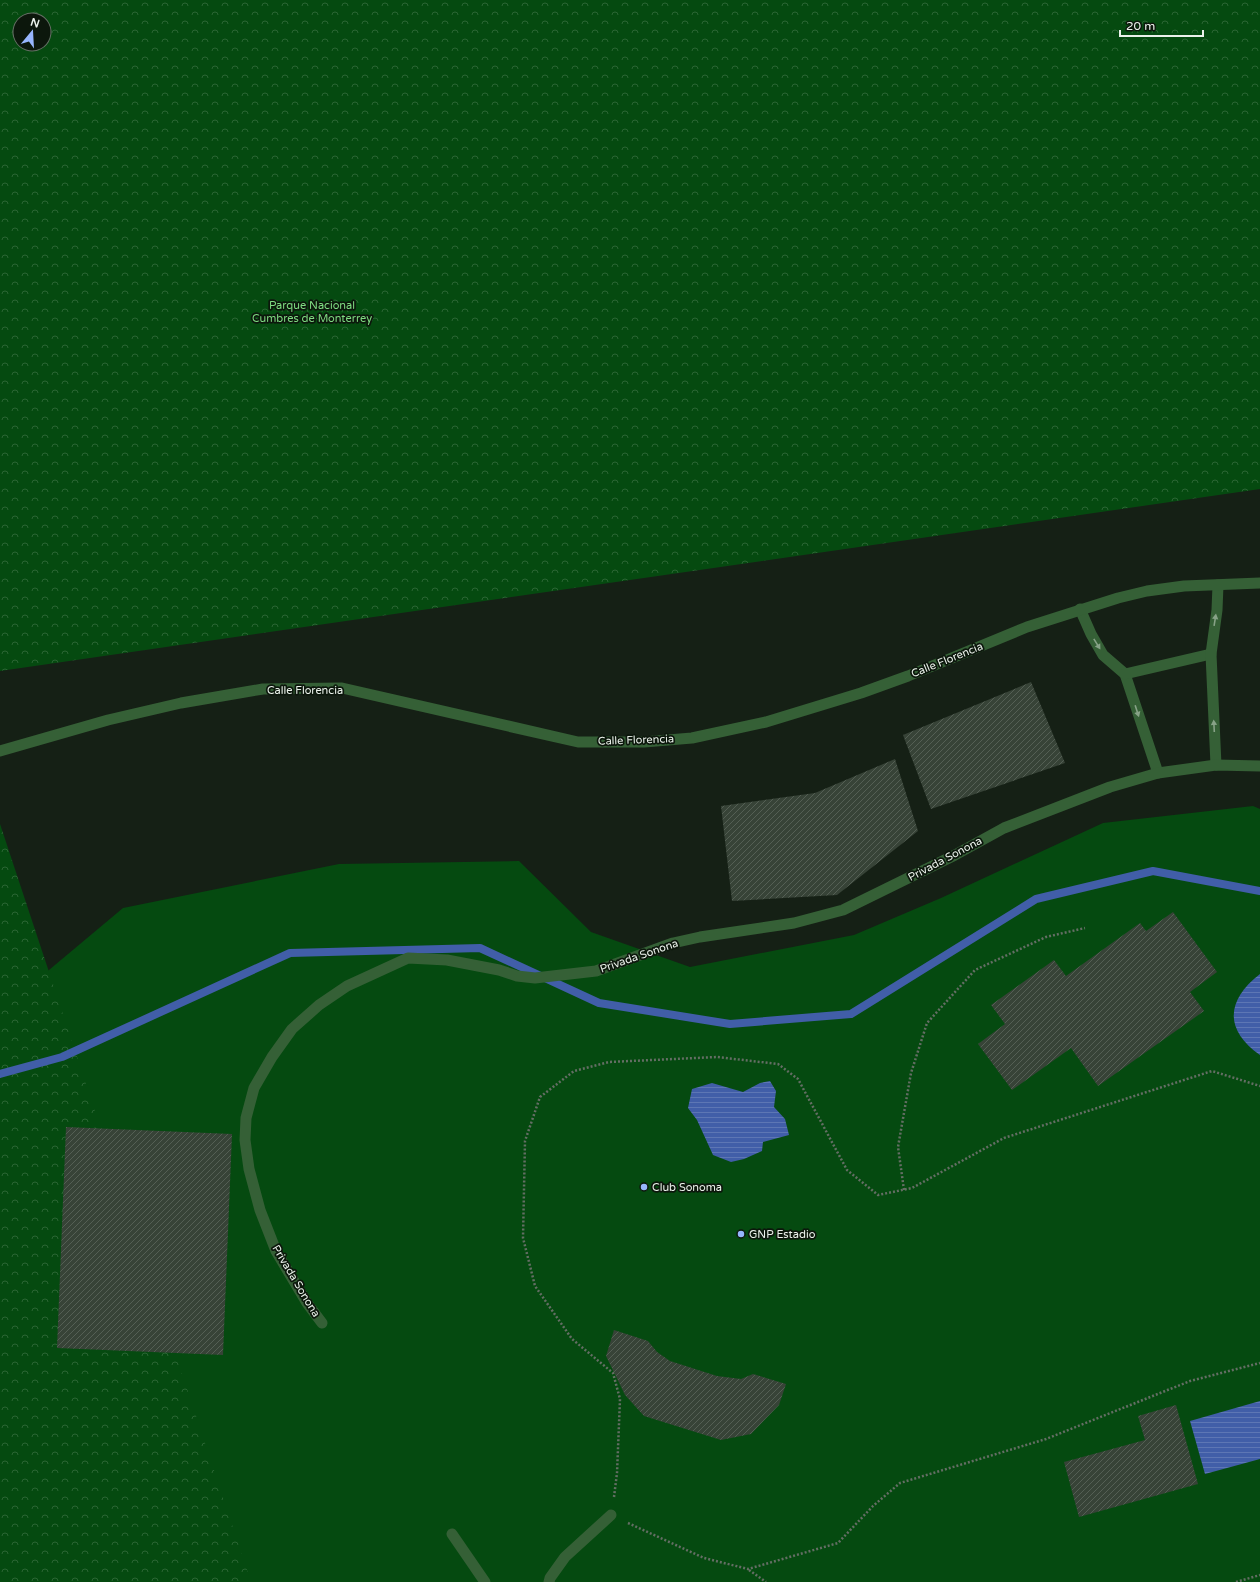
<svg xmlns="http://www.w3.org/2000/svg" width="1260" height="1582" font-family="'Varela Round',sans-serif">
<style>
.grass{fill:#054a10}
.park{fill:url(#park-crowns);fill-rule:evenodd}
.water{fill:url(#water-rules)}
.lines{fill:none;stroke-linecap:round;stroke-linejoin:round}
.stream{stroke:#415ea8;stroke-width:8}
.building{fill:url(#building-hatch)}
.path{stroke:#646e64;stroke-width:2.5;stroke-dasharray:2 2;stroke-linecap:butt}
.service{stroke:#356036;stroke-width:11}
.minor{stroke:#356036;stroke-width:11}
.tertiary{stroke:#356036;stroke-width:11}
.oneway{fill:#87a287}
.poi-dot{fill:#97b6fd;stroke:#0c170c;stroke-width:1.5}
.labels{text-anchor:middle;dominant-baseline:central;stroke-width:3.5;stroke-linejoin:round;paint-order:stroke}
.park-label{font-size:11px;fill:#7fdc82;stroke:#0c170c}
.street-label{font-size:11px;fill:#ebf2eb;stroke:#0c170c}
.poi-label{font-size:11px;fill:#ebf2eb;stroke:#0c170c;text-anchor:start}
</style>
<defs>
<pattern id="park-crowns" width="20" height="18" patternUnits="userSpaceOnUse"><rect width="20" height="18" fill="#054a10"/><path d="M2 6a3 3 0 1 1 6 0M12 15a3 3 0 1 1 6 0" fill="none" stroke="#2a6533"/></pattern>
<pattern id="water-rules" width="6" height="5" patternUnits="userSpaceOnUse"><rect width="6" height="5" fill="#415ea8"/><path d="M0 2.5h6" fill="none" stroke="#5d76b4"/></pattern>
<pattern id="building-hatch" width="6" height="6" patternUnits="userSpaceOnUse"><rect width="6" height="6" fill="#374337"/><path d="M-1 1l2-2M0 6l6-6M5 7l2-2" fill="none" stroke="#545f54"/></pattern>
</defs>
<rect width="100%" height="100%" fill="#152015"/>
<!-- grass -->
<polygon class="grass" points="1253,806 1260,809 1260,1582 173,1582 0,1011 123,908 339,864 519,861 591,932 690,967 854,935 941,898 1103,823"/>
<!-- park -->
<g class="park">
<path d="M0,0H1260V489L0,671ZM20,20H44V44H20Z"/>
<polygon points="0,824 251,1582 0,1582"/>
</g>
<!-- water -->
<g class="water">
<path d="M1260,974V1055C1224,1030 1226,1000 1260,974Z"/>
<polygon points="770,1081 776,1091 774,1107 785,1119 789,1135 763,1142 762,1151 744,1159 731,1162 713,1155 697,1120 688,1108 692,1089 712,1083 743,1092 760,1083"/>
<polygon points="1260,1401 1260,1459 1205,1474 1190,1421"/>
</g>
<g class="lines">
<!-- stream -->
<polyline class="stream" points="0,1074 62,1057 290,953 480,948 599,1003 730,1024 851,1014 1036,899 1153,871 1260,891"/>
</g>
<!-- building -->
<g class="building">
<polygon points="1031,682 1065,763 931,809 903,735"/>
<polygon points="895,759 918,831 837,895 732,901 721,806 815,793"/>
<polygon points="1173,912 1217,972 1190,992 1204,1011 1098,1086 1071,1048 1012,1090 978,1044 1005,1024 991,1005 1054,960 1066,976 1140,923 1146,931"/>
<polygon points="66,1127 232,1134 223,1355 57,1348"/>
<polygon points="614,1330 648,1341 657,1352 670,1361 717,1376 741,1379 753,1374 786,1384 779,1405 751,1434 721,1440 644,1416 625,1395 606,1356"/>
<polygon points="1176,1405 1198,1484 1079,1517 1064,1462 1145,1440 1138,1416"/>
</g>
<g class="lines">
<!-- path -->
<g class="path">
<polyline points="904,1190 898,1147 911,1073 927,1023 975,970 1046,937 1085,928"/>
<polyline points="614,1497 617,1473 620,1399 613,1373 572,1339 535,1286 523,1238 525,1141 540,1097 574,1071 609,1062 717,1057 778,1064 798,1079 847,1170 878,1195 912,1188 1004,1138 1212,1071 1260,1086"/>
<polyline points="628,1523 704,1558 748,1569 838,1543 873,1506 900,1483 1046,1439 1190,1381 1260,1363"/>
<polyline points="749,1570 766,1582"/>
<polyline points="1236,1582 1260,1575"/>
</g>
<!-- service -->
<g class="service">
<polyline points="452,1534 485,1582"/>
<polyline points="549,1582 550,1578 565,1557 611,1515"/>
</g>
<!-- minor -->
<g class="minor">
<polyline points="1080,609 1091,634 1103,655 1125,674 1158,773"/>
<polyline points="1125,674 1211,654"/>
<polyline points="1216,765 1211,654 1217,610 1218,585"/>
<polyline points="322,1323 307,1303 276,1251 260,1210 249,1169 245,1140 246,1118 254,1088 272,1057 292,1029 319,1005 347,986 408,958 447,960 499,970 517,976 535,978 596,971 673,943 700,937 794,923 843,910 955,855 1004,828 1110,787 1158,773 1216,765 1260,766"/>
</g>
<!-- tertiary -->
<polyline class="tertiary" points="0,751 108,720 181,703 263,689 342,688 578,742 644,742 692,738 766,722 861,693 908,676 1027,627 1118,598 1147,591 1184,586 1260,583"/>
</g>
<!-- one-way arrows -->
<defs><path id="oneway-solid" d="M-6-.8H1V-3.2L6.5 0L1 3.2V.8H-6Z"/></defs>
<g class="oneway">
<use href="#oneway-solid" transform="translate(1215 620) rotate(-81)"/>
<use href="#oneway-solid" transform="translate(1097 644) rotate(58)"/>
<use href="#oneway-solid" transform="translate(1137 711) rotate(72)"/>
<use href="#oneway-solid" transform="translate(1214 726) rotate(-93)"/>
</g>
<!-- markers -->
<g class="poi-dot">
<circle cx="644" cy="1187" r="4"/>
<circle cx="741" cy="1234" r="4"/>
</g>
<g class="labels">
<!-- park labels -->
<g class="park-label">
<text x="312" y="305">Parque Nacional<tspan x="312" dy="13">Cumbres de Monterrey</tspan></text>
</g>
<!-- street labels -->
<g class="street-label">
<text transform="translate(947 660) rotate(-22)">Calle Florencia</text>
<text x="305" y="690">Calle Florencia</text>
<text transform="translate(636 740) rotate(-2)">Calle Florencia</text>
<text transform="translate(945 859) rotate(-28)">Privada Sonona</text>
<text transform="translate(639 956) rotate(-19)">Privada Sonona</text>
<text transform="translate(296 1281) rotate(59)">Privada Sonona</text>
</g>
<!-- poi labels -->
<g class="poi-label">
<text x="652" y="1187">Club Sonoma</text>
<text x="749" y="1234">GNP Estadio</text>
</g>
</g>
<!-- north arrow -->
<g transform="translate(32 32) rotate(18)"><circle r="19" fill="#0c170c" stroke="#656f65"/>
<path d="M0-3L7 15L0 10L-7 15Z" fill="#97b6fd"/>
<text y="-6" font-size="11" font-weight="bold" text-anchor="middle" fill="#ebf2eb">N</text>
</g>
<!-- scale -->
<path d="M1120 30v6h83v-6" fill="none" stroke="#ebf2eb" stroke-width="2"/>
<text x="1126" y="30" font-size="12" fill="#ebf2eb" stroke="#0c170c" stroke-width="3" paint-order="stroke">20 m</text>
</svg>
